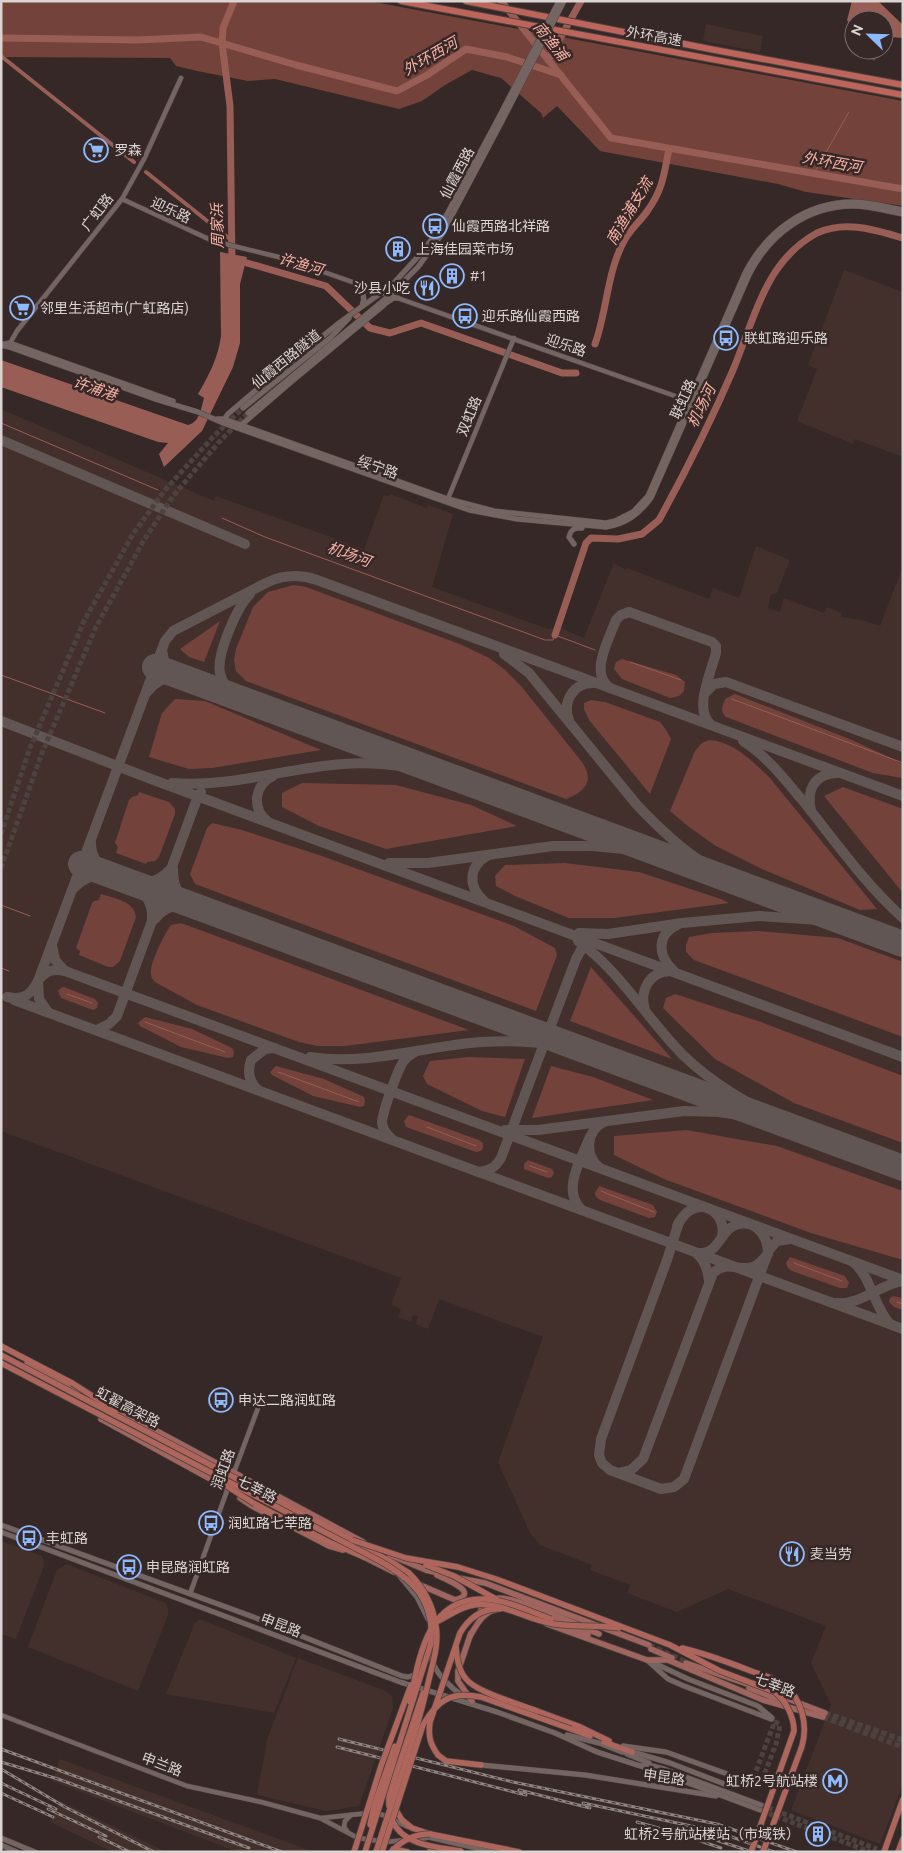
<svg xmlns="http://www.w3.org/2000/svg" width="904" height="1853" font-family="Ubuntu,'Noto Sans SC',sans-serif">
<style>
.built{fill:#43302d}
.green{fill:#73423b}
.water{fill:#985d55}
.lines{fill:none;stroke-linecap:round;stroke-linejoin:round}
.stream{stroke:#985d55;stroke-width:1}
.canal{stroke:#985d55;stroke-width:4}
.river{stroke:#985d55;stroke-width:7}
.taxiway{stroke:#625654;stroke-width:10}
.runway{stroke:#625654;stroke-width:26}
.secondary-tunnel{stroke:#4e4240;stroke-width:5;stroke-dasharray:5 2.5;stroke-linecap:butt}
.primary-tunnel{stroke:#4e4240;stroke-width:5.5;stroke-dasharray:5.5 3;stroke-linecap:butt}
.tertiary-casing{stroke:#4e4442;stroke-width:5.5}
.secondary-casing{stroke:#4e4442;stroke-width:6}
.primary-casing{stroke:#4e4442;stroke-width:7}
.trunk-casing{stroke:#4e4442;stroke-width:7}
.motorway-casing{stroke:#4e4442;stroke-width:8}
.tertiary{stroke:#746563;stroke-width:4.5}
.secondary{stroke:#746563;stroke-width:5}
.primary{stroke:#a0655e;stroke-width:5.5}
.trunk{stroke:#ae655c;stroke-width:5.5}
.motorway{stroke:#bd655a;stroke-width:6}
.rail-casing{stroke:#8e8482;stroke-width:3}
.rail{stroke:#352826;stroke-width:1;stroke-dasharray:4;stroke-linecap:butt}
.secondary-bridge-casing{stroke:#4e4442;stroke-width:6;stroke-linecap:butt}
.trunk-bridge-casing{stroke:#4e4442;stroke-width:7;stroke-linecap:butt}
.secondary-bridge{stroke:#746563;stroke-width:5}
.trunk-bridge{stroke:#ae655c;stroke-width:5.5}
.labels{text-anchor:middle;dominant-baseline:central;stroke-width:5;stroke-linejoin:round;paint-order:stroke}
.street-label{font-size:14px;fill:#dcd4d2;stroke:#352826}
.poi-label{font-size:14px;fill:#dcd4d2;stroke:#352826;text-anchor:start}
.water-label{font-size:15px;font-style:italic;fill:#f9b0a5;stroke:#352826}
</style>
<rect width="100%" height="100%" fill="#352826"/>
<!-- built -->
<g class="built">
<polygon points="706,24 763,36 760,52 703,41"/>
<polygon points="844,270 903,292 903,457 855,439 853,444 797,421 817,369 808,365"/>
<polygon points="1,409 214,501 216,496 364,549 384,495 389,496 390,494 427,508 428,505 453,514 432,587 548,629 555,628 556,626 584,638 614,563 626,570 627,568 709,599 713,588 739,598 756,546 790,560 777,593 771,594 768,608 780,612 784,598 824,613 827,607 842,613 841,617 862,620 880,626 903,566 903,1784 880,1844 791,1810 831,1705 811,1663 826,1626 728,1589 677,1612 627,1593 630,1585 590,1570 592,1565 540,1545 530,1533 498,1462 543,1337 439,1299 428,1329 416,1324 418,1316 413,1315 411,1322 398,1317 401,1309 391,1305 401,1278 1,1131"/>
<polygon points="1,1541 42,1556 44,1561 44,1566 16,1639 1,1634"/>
<polygon points="67,1564 165,1603 168,1609 168,1615 138,1691 28,1647 57,1570"/>
<polygon points="200,1619 296,1658 274,1713 166,1694 195,1623"/>
<polygon points="298,1658 386,1691 392,1696 393,1708 359,1806 326,1811 257,1795 267,1740"/>
<polygon points="60,1759 314,1852 238,1852 52,1781"/>
<polygon points="60,1801 167,1852 113,1852 50,1822"/>
</g>
<!-- green -->
<g class="green">
<polygon points="1,1 369,1 903,101 903,206 806,192 778,184 600,151 557,106 543,118 541,113 501,78 472,70 445,85 422,101 399,109 275,79 248,81 197,71 176,66 170,58 1,57"/>
<path d="M294,585L306,587L462,645L489,658L504,669L521,686L582,762C595,781 585,792 566,799L246,681L236,671L234,660L236,649L253,607L268,592Z"/>
<polygon points="220,621 204,662 189,657 180,649"/>
<polygon points="622,659 676,675 685,682 684,691 679,696 670,698 622,679 614,669 616,662"/>
<path d="M735,694L852,740L897,761L903,765V777L902,778L873,773L726,717C720,711 722,707 725,699Z"/>
<polygon points="175,699 205,701 321,750 212,768 189,769 149,757 162,713"/>
<polygon points="591,700 605,702 660,722 666,730 671,739 650,794 589,720 584,709 584,703"/>
<path d="M709,740C733,741 753,762 769,777L877,909L860,910L762,869L716,846L689,827L670,811L695,751L702,743Z"/>
<polygon points="302,783 396,785 471,805 517,826 386,849 319,826 282,807 282,793"/>
<polygon points="843,787 903,809 903,893 824,796"/>
<polygon points="139,792 169,802 175,809 175,814 159,857 155,861 147,862 146,864 116,853 118,847 115,843 129,800 132,797 138,795"/>
<polygon points="212,823 242,830 322,856 514,926 555,948 557,955 536,1011 195,884 190,874 207,828"/>
<polygon points="565,863 639,872 721,899 729,903 614,918 569,918 515,896 496,886 495,876 505,865"/>
<path d="M101,894C116,899 134,901 136,917L120,961L113,967H108L79,955L80,951L76,948L92,903L94,901L99,900Z"/>
<path d="M181,923L469,1030L345,1046H317L299,1042L197,1005L155,982C153,980 151,977 151,974C149,964 165,933 171,925Z"/>
<polygon points="758,931 838,938 903,962 903,1037 694,960 686,952 686,945 689,937 712,933"/>
<polygon points="591,967 672,1059 570,1021"/>
<polygon points="64,987 95,999 98,1003 97,1008 93,1010 61,998 58,991 61,988"/>
<polygon points="675,994 761,1022 903,1076 903,1143 794,1103 715,1059 663,1008 666,998"/>
<polygon points="145,1017 192,1029 232,1048 234,1052 233,1057 228,1058 181,1047 140,1026 138,1023"/>
<polygon points="469,1057 525,1059 505,1117 482,1111 427,1084 423,1076 430,1061"/>
<polygon points="276,1066 324,1079 364,1097 365,1101 364,1106 360,1107 313,1096 272,1075 270,1072"/>
<polygon points="551,1066 593,1077 653,1100 532,1118"/>
<polygon points="409,1115 479,1140 483,1143 483,1148 481,1151 476,1152 406,1127 404,1121"/>
<polygon points="686,1130 777,1146 903,1191 903,1260 811,1233 664,1179 614,1155 614,1136"/>
<polygon points="528,1160 552,1169 554,1173 552,1177 548,1178 524,1169 524,1164"/>
<polygon points="599,1186 653,1205 657,1212 655,1217 649,1218 600,1200 596,1197 595,1193"/>
<polygon points="790,1257 845,1276 849,1283 847,1288 840,1288 792,1271 788,1268 786,1263"/>
<polygon points="893,1296 903,1298 903,1310 894,1307 889,1302 890,1298"/>
</g>
<!-- water -->
<g class="water">
<polygon points="852,1 878,1 903,25 903,38 891,37 884,33 884,20 854,20 854,32 847,20"/>
<polygon points="854,35 854,50 876,50 875,57 850,51"/>
<path d="M220,252L247,257L240,284V343L233,367L202,431L164,467L159,454L168,443L158,442L1,387V360L188,425C200,422 201,408 204,398L198,394C209,375 218,358 221,336Z"/>
</g>
<g class="lines">
<!-- stream -->
<g class="stream">
<polyline points="874,60 875,57"/>
<polyline points="814,173 849,112"/>
<polyline points="1,423 158,490"/>
<polyline points="222,518 265,537 545,640 553,640 555,635 595,650"/>
<polyline points="630,662 681,680"/>
<polyline points="1,675 105,713"/>
<polyline points="732,699 903,763"/>
<polyline points="1,905 30,916"/>
<polyline points="1,968 9,971"/>
<polyline points="67,994 92,1003"/>
<polyline points="145,1022 225,1052"/>
<polyline points="278,1072 359,1102"/>
<polyline points="427,1127 476,1146"/>
<polyline points="530,1166 547,1172"/>
<polyline points="601,1191 654,1212"/>
<polyline points="794,1263 842,1281"/>
<polyline points="897,1302 903,1304"/>
</g>
<!-- canal -->
<g class="canal">
<polyline points="1,56 134,162"/>
<polyline points="146,172 231,240"/>
</g>
<!-- river -->
<g class="river">
<polyline points="501,1 611,138 903,189"/>
<polyline points="1,38 138,40 201,37 296,65 397,91 427,75 466,49 507,57 561,75"/>
<polyline points="548,60 581,1"/>
<polyline points="237,260 326,286 370,328 390,333 421,323 562,373 576,373"/>
<polyline points="232,263 230,106 222,43 223,28 234,1"/>
<path d="M595,344C607,311 607,272 624,241C630,229 641,221 648,210C663,189 664,174 669,149"/>
<path d="M555,635L586,543L591,538L618,539L642,534L659,520C686,471 711,421 733,370C746,339 759,294 778,268C788,254 802,241 817,233C846,220 875,230 903,238"/>
</g>
<!-- taxiway -->
<g class="taxiway">
<polyline points="1,440 245,544"/>
<polyline points="162,650 165,665 174,674"/>
<path d="M504,654L529,673L637,805C656,825 677,846 702,862C719,873 739,882 758,890"/>
<path d="M610,688C589,674 609,639 616,620L621,615L629,612L712,642L716,646V653C711,673 693,709 711,725"/>
<path d="M147,692C156,681 169,675 183,677"/>
<polyline points="706,692 714,684 726,682 903,747"/>
<path d="M238,698C230,691 222,684 220,673C216,655 237,607 250,594"/>
<path d="M569,720C562,702 573,683 593,683"/>
<polyline points="1,721 151,779 903,1057"/>
<path d="M743,741C767,756 785,780 803,801C835,841 865,884 903,918"/>
<path d="M172,783C230,788 285,768 343,764C382,761 422,768 460,780"/>
<path d="M811,811C806,790 814,774 837,773"/>
<path d="M267,821C251,808 255,784 273,776"/>
<path d="M91,843C91,858 99,868 112,876"/>
<polyline points="389,863 428,863 553,846 592,846 625,849 685,863"/>
<path d="M173,869C173,888 179,899 196,907"/>
<path d="M130,882C146,886 160,881 171,869"/>
<path d="M131,883C144,891 153,903 152,918"/>
<path d="M74,888C84,877 96,873 110,875"/>
<path d="M484,901C468,887 468,867 487,856"/>
<path d="M155,919C164,907 177,903 192,906"/>
<polyline points="579,933 608,934 682,923 759,916 819,920 868,931"/>
<path d="M578,941C620,971 647,1019 684,1056C712,1083 746,1102 780,1120"/>
<polyline points="52,945 55,960 65,971"/>
<path d="M673,970C658,956 656,935 677,925"/>
<path d="M7,997C23,1000 30,996 38,981L165,641L173,631L268,582C284,575 300,574 317,580L903,796"/>
<polyline points="14,1000 903,1329"/>
<path d="M645,1010C639,991 649,972 670,971"/>
<path d="M48,1012L39,999L38,981C45,971 53,968 65,971L903,1280"/>
<polyline points="97,1030 109,1024 117,1016 198,796 201,792"/>
<path d="M310,1057C366,1066 425,1046 481,1042C499,1041 527,1041 545,1044C566,1047 588,1053 608,1059"/>
<path d="M258,1090C249,1082 247,1072 251,1060L265,1049L274,1048"/>
<polyline points="505,1130 538,1130 684,1111 719,1112 739,1115 794,1128"/>
<path d="M392,1139C387,1135 383,1130 382,1123C382,1113 397,1072 403,1062C406,1057 410,1055 415,1052"/>
<path d="M600,1168C584,1156 586,1130 604,1122"/>
<path d="M478,1172C489,1171 495,1168 501,1158L576,959L586,941"/>
<path d="M582,1210C561,1191 581,1159 590,1137"/>
<polyline points="679,1222 667,1260 601,1439 599,1455 602,1463 610,1470 661,1489 674,1487 684,1479 769,1250 777,1241 790,1239"/>
<path d="M677,1226C680,1221 683,1215 689,1211C707,1199 727,1217 722,1237"/>
<path d="M696,1253C705,1260 708,1270 709,1281"/>
<path d="M697,1253C715,1254 717,1242 727,1231C735,1222 749,1221 758,1229C766,1236 768,1244 768,1254"/>
<path d="M854,1263C871,1277 874,1306 889,1323"/>
<path d="M837,1303C861,1305 880,1284 903,1281"/>
<path d="M618,1473L631,1470L643,1459L713,1273C731,1256 746,1281 765,1257"/>
</g>
<!-- runway -->
<g class="runway">
<polyline points="155,667 903,944"/>
<polyline points="81,864 903,1168"/>
</g>
<!-- secondary-tunnel -->
<g class="secondary-tunnel">
<polyline points="1,834 30,748 84,621 133,534 165,490 214,436 243,408"/>
<polyline points="1,868 42,753 96,627 144,540 173,496 219,442 248,413"/>
<polyline points="747,1781 755,1783 763,1778 776,1744 780,1725 771,1719"/>
<polyline points="748,1783 753,1779 773,1726 772,1718"/>
<polyline points="761,1805 877,1849"/>
<polyline points="762,1811 870,1852"/>
</g>
<!-- primary-tunnel -->
<g class="primary-tunnel">
<polyline points="649,1645 690,1664"/>
<polyline points="825,1713 903,1740"/>
<polyline points="823,1717 903,1747"/>
</g>
<!-- tertiary casing -->
<g class="tertiary-casing">
<g id="tertiary">
<polyline points="122,199 213,241 287,259 692,402"/>
<polyline points="9,345 17,331 122,199 144,159 181,78"/>
<polyline points="447,501 514,338"/>
<polyline points="233,1475 258,1408"/>
<polyline points="190,1594 229,1485"/>
<polyline points="1,1715 187,1786 261,1802 320,1818 358,1838 386,1842 426,1838"/>
<polyline points="376,1813 383,1815 408,1827"/>
<polyline points="322,1818 369,1813"/>
<polyline points="347,1831 344,1827 345,1821 351,1815"/>
<polyline points="423,1836 492,1852"/>
</g>
</g>
<!-- secondary casing -->
<g class="secondary-casing">
<g id="secondary">
<path d="M358,284C362,291 366,297 362,306"/>
<polyline points="386,303 394,298 398,298"/>
<polyline points="4,344 10,343 173,401"/>
<path d="M1,345L9,347L155,399L198,412L223,423L469,510L517,519L606,527C626,524 639,514 651,498L749,275C769,235 807,206 853,206C870,206 886,211 903,214"/>
<polyline points="243,408 330,338 349,318"/>
<polyline points="248,413 390,295 418,267 442,234 501,123"/>
<path d="M217,419H224L448,499L494,511L606,523L615,521L633,512L648,496L745,273C766,232 805,202 853,202C870,202 886,207 903,210"/>
<polyline points="224,420 228,414 255,391 339,323 392,285 423,251 439,229 497,121"/>
<polyline points="240,426 291,382 384,305 388,298"/>
<path d="M574,544L569,537C571,529 574,528 582,528"/>
<polyline points="1,1525 256,1618 402,1676 408,1677 417,1674"/>
<polyline points="1,1532 400,1682 497,1712 555,1733 597,1752 659,1772 760,1810"/>
<polyline points="398,1574 417,1597 428,1619"/>
<path d="M431,1644C431,1649 431,1655 432,1660C436,1674 451,1688 463,1696"/>
<polyline points="647,1660 668,1679 684,1686 771,1719"/>
<polyline points="654,1663 688,1679 758,1706 772,1718"/>
<polyline points="567,1735 599,1743 622,1752 636,1753 670,1763 727,1785 746,1785"/>
<polyline points="623,1746 666,1752 747,1781"/>
<polyline points="627,1754 649,1763"/>
<polyline points="644,1764 664,1769 761,1805"/>
<polyline points="481,1765 585,1775 716,1796"/>
<polyline points="1,1838 35,1852"/>
<polyline points="1,1845 17,1852"/>
</g>
</g>
<!-- primary casing -->
<g class="primary-casing">
<g id="primary">
<polyline points="27,1363 79,1390"/>
<polyline points="114,1408 363,1542"/>
<polyline points="101,1419 225,1487"/>
<polyline points="240,1498 252,1506 329,1546 343,1550"/>
<polyline points="360,1555 394,1572"/>
<polyline points="390,1555 426,1570 447,1575"/>
<polyline points="458,1578 485,1583 649,1645"/>
<path d="M418,1584L455,1600C482,1593 443,1578 437,1575"/>
<path d="M478,1616C481,1609 486,1602 494,1599C511,1593 580,1626 599,1634"/>
<polyline points="551,1619 588,1635"/>
<polyline points="547,1624 647,1660 668,1660 763,1700 823,1717"/>
<polyline points="471,1633 458,1671 458,1681 472,1701"/>
<path d="M470,1636C476,1626 483,1612 495,1610"/>
<polyline points="651,1649 672,1658"/>
<polyline points="686,1663 753,1686"/>
<polyline points="749,1688 782,1701"/>
<polyline points="778,1695 825,1713"/>
</g>
</g>
<!-- trunk casing -->
<g class="trunk-casing">
<g id="trunk">
<polyline points="1,1346 72,1383"/>
<polyline points="243,1482 395,1564 409,1573"/>
<polyline points="255,1504 329,1542 364,1557"/>
<polyline points="537,1711 578,1726 609,1741"/>
<polyline points="571,1729 590,1736"/>
<polyline points="604,1742 632,1752"/>
<polyline points="438,1755 446,1761 481,1765"/>
<polyline points="394,1807 402,1820 412,1828 430,1834 519,1852"/>
<polyline points="430,1848 443,1852"/>
<polyline points="898,1852 903,1839"/>
</g>
</g>
<!-- motorway casing -->
<g class="motorway-casing">
<g id="motorway">
<polyline points="401,1 903,95"/>
<polyline points="466,1 715,50 903,85"/>
</g>
</g>
<!-- tertiary -->
<use href="#tertiary" class="tertiary"/>
<!-- secondary -->
<use href="#secondary" class="secondary"/>
<!-- primary -->
<use href="#primary" class="primary"/>
<!-- trunk -->
<use href="#trunk" class="trunk"/>
<!-- motorway -->
<use href="#motorway" class="motorway"/>
<!-- rail casing -->
<g class="rail-casing">
<g id="rail">
<polyline points="339,1739 513,1782 717,1824 797,1852"/>
<polyline points="337,1747 526,1795"/>
<polyline points="1,1749 282,1852"/>
<polyline points="1,1762 58,1779 249,1848"/>
<polyline points="1,1769 65,1807 154,1852"/>
<polyline points="1,1783 56,1809"/>
<polyline points="519,1790 590,1808"/>
<polyline points="1,1793 53,1817"/>
<polyline points="583,1803 715,1831 774,1852"/>
<polyline points="48,1809 106,1836"/>
<polyline points="637,1822 680,1834 721,1848"/>
<polyline points="99,1837 130,1852"/>
<polyline points="713,1839 752,1852"/>
</g>
</g>
<!-- rail -->
<use href="#rail" class="rail"/>
<!-- secondary-bridge casing -->
<g class="secondary-bridge-casing">
<g id="secondary-bridge">
<polyline points="497,121 559,1"/>
<polyline points="501,123 564,1"/>
</g>
</g>
<!-- trunk-bridge casing -->
<g class="trunk-bridge-casing">
<g id="trunk-bridge">
<polyline points="1,1355 243,1482"/>
<path d="M1,1363L380,1561C404,1575 425,1590 430,1619C432,1627 431,1635 431,1643L365,1852"/>
<polyline points="72,1383 116,1411"/>
<polyline points="222,1483 255,1504"/>
<path d="M352,1540L406,1558L458,1567L496,1579L670,1645L720,1671L775,1692C786,1701 794,1717 794,1731L751,1852"/>
<polyline points="426,1565 454,1576 496,1599"/>
<path d="M438,1621C449,1616 457,1609 469,1606C499,1599 525,1620 554,1624C575,1627 597,1625 619,1628"/>
<path d="M456,1647C457,1660 459,1673 469,1682C483,1694 519,1704 537,1711"/>
<path d="M682,1648C706,1654 728,1662 751,1671C762,1675 774,1678 783,1684C802,1698 808,1725 802,1746L763,1852"/>
<path d="M410,1702C419,1657 427,1597 485,1599C507,1600 531,1612 551,1619"/>
<path d="M438,1755C430,1744 428,1736 430,1722L460,1633C469,1618 482,1608 500,1609"/>
<polyline points="389,1806 389,1797 397,1771 423,1693"/>
<path d="M392,1820C403,1846 437,1847 461,1851"/>
<polyline points="370,1825 374,1806 395,1746"/>
<polyline points="393,1849 408,1852"/>
<polyline points="354,1852 381,1766 411,1685"/>
<path d="M376,1852C394,1794 416,1738 429,1679C433,1662 439,1644 436,1626C433,1605 424,1588 409,1573"/>
<path d="M382,1852L423,1725C438,1699 452,1691 481,1697L571,1729"/>
<path d="M391,1852C402,1840 414,1834 430,1834"/>
<polyline points="884,1852 903,1799"/>
</g>
</g>
<!-- secondary-bridge -->
<use href="#secondary-bridge" class="secondary-bridge"/>
<!-- trunk-bridge -->
<use href="#trunk-bridge" class="trunk-bridge"/>
</g>
<!-- icons -->
<defs>
<g id="supermarket-ring" transform="scale(1.25)"><circle r="9.5" fill="#352826" stroke="#8eb9fd" stroke-width="1.5"/><path d="M-6-5.5h2.5l.6 2H6L4.5 2H-2.5L-4.4-4H-6ZM-1.5 3.2a1.3 1.3 0 1 0 .1 0ZM3 3.2a1.3 1.3 0 1 0 .1 0Z" fill="#8eb9fd"/></g>
<g id="bus-ring" transform="scale(1.25)"><circle r="9.5" fill="#352826" stroke="#8eb9fd" stroke-width="1.5"/><path d="M-5-6H5V4H4V6H2V4H-2V6H-4V4H-5ZM-3.5-4V0h7V-4ZM-3.5 1.2v1.5H-2V1.2ZM2 1.2v1.5H3.5V1.2Z" fill="#8eb9fd"/></g>
<g id="building-ring" transform="scale(1.25)"><circle r="9.5" fill="#352826" stroke="#8eb9fd" stroke-width="1.5"/><path d="M-4-6H4V6H1V3H-1V6H-4ZM-2.5-4.3h1.7v1.8h-1.7ZM.8-4.3h1.7v1.8H.8ZM-2.5-1h1.7V.8h-1.7ZM.8-1h1.7V.8H.8Z" fill="#8eb9fd"/></g>
<g id="restaurant-ring" transform="scale(1.25)"><circle r="9.5" fill="#352826" stroke="#8eb9fd" stroke-width="1.5"/><path d="M-5-6h1v4h1v-4h1v4h1v-4h1v5L-1.5 .5V6h-2V.5L-5-1ZM5-6V6H3V1.5H1.5Q1.5-4 5-6Z" fill="#8eb9fd"/></g>
<g id="metro-ring" transform="scale(1.25)"><circle r="9.5" fill="#352826" stroke="#8eb9fd" stroke-width="1.5"/><path d="M-5.5 5V-5H-3L0 0L3-5H5.5V5H3V-.5L0 4L-3-.5V5Z" fill="#8eb9fd"/></g>
</defs>
<g fill-rule="evenodd">
<use href="#supermarket-ring" x="96" y="150"/>
<use href="#bus-ring" x="435" y="226"/>
<use href="#building-ring" x="398" y="249"/>
<use href="#building-ring" x="452" y="276"/>
<use href="#restaurant-ring" x="427" y="288"/>
<use href="#supermarket-ring" x="22" y="308"/>
<use href="#bus-ring" x="465" y="316"/>
<use href="#bus-ring" x="726" y="338"/>
<use href="#bus-ring" x="221" y="1400"/>
<use href="#bus-ring" x="211" y="1523"/>
<use href="#bus-ring" x="29" y="1538"/>
<use href="#restaurant-ring" x="792" y="1554"/>
<use href="#bus-ring" x="129" y="1567"/>
<use href="#metro-ring" x="835" y="1781"/>
<use href="#building-ring" x="818" y="1834"/>
</g>
<g class="labels">
<!-- street labels -->
<g class="street-label">
<text transform="translate(654 36) rotate(10)">外环高速</text>
<text transform="translate(457 173) rotate(-62)">仙霞西路</text>
<text transform="translate(171 210) rotate(25)">迎乐路</text>
<text transform="translate(97 212) rotate(-52)">广虹路</text>
<text transform="translate(566 345) rotate(19)">迎乐路</text>
<text transform="translate(286 359) rotate(-39)">仙霞西路隧道</text>
<text transform="translate(683 399) rotate(-66)">联虹路</text>
<text transform="translate(469 416) rotate(-68)">双虹路</text>
<text transform="translate(378 467) rotate(20)">绥宁路</text>
<text transform="translate(128 1407) rotate(28)">虹翟高架路</text>
<text transform="translate(223 1469) rotate(-70)">润虹路</text>
<text transform="translate(257 1489) rotate(27)">七莘路</text>
<text transform="translate(281 1625) rotate(21)">申昆路</text>
<text transform="translate(775 1685) rotate(21)">七莘路</text>
<text transform="translate(162 1764) rotate(21)">申兰路</text>
<text transform="translate(664 1777) rotate(9)">申昆路</text>
</g>
<!-- poi labels -->
<g class="poi-label">
<text x="114" y="150">罗森</text>
<text x="452" y="226">仙霞西路北祥路</text>
<text x="416" y="249">上海佳园菜市场</text>
<text x="470" y="276">#1</text>
<text x="410" y="288" text-anchor="end">沙县小吃</text>
<text x="40" y="308">邻里生活超市(广虹路店)</text>
<text x="482" y="316">迎乐路仙霞西路</text>
<text x="744" y="338">联虹路迎乐路</text>
<text x="238" y="1400">申达二路润虹路</text>
<text x="228" y="1523">润虹路七莘路</text>
<text x="46" y="1538">丰虹路</text>
<text x="810" y="1554">麦当劳</text>
<text x="146" y="1567">申昆路润虹路</text>
<text x="818" y="1781" text-anchor="end">虹桥2号航站楼</text>
<text x="800" y="1834" text-anchor="end">虹桥2号航站楼站（市域铁）</text>
</g>
<!-- water labels -->
<g class="water-label">
<text transform="translate(551 41) rotate(51)">南渔浦</text>
<text transform="translate(430 56) rotate(-30)">外环西河</text>
<text transform="translate(832 162) rotate(10)">外环西河</text>
<text transform="translate(629 211) rotate(-59)">南渔浦支流</text>
<text transform="translate(217 226) rotate(-91)">周家浜</text>
<text transform="translate(301 264) rotate(16)">许渔河</text>
<text transform="translate(95 388) rotate(19)">许浦港</text>
<text transform="translate(701 406) rotate(-64)">机场河</text>
<text transform="translate(349 554) rotate(20)">机场河</text>
</g>
</g>
<!-- border -->
<rect width="904" height="1853" fill="none" stroke="#dcd4d2" stroke-width="5"/>
<!-- north arrow -->
<g transform="translate(869 35) rotate(293)"><circle r="24" fill="#352826" stroke="#786d6b"/>
<path d="M0-4L9 19L0 12L-9 19Z" fill="#8eb9fd"/>
<text y="-8" font-size="14" font-weight="bold" text-anchor="middle" fill="#dcd4d2">N</text>
</g>
</svg>
